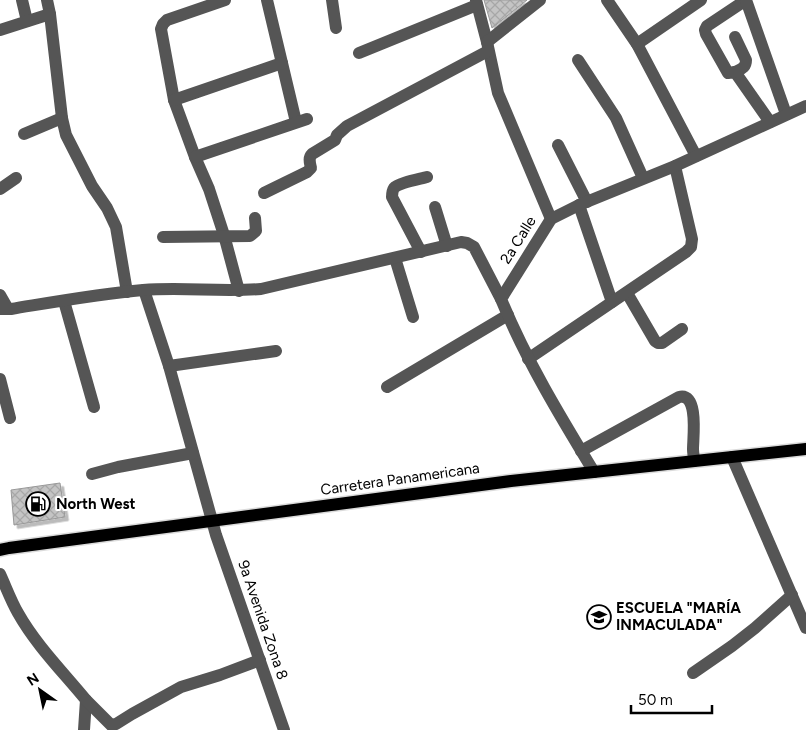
<svg xmlns="http://www.w3.org/2000/svg" width="806" height="730" font-family="Figtree,sans-serif">
<style>
.building{fill:url(#building-cross-hatch);stroke:#999;filter:url(#shadow)}
.lines{fill:none;stroke-linecap:round;stroke-linejoin:round}
.major-casing{stroke:#dbdbdb;stroke-width:15}
.minor{stroke:#555;stroke-width:12}
.major{stroke:#000;stroke-width:12}
.labels{text-anchor:middle;dominant-baseline:central;stroke-width:4;stroke-linejoin:round;paint-order:stroke}
.street-label{font-size:15px;fill:#000;stroke:#fff}
.poi-label{font-size:15px;font-weight:bold;fill:#000;stroke:#fff;text-anchor:start}
</style>
<defs>
<pattern id="building-cross-hatch" width="8" height="8" patternUnits="userSpaceOnUse" patternTransform="scale(1.25)"><rect width="8" height="8" fill="#c4c4c4"/><path d="M0 0l8 8M0 8l8-8" fill="none" stroke="#a7a7a7"/></pattern>
<filter id="shadow"><feDropShadow dx="3.5" dy="3.5" stdDeviation="0" flood-color="#0004"/></filter>
</defs>
<rect width="100%" height="100%" fill="#fff"/>
<!-- building -->
<g class="building">
<polygon points="484,0 527,0 492,28"/>
<polygon points="60,483 65,517 14,525 11,490"/>
</g>
<g class="lines">
<!-- major casing -->
<g class="major-casing">
<polyline id="major" points="0,550 9,548 511,481 806,449"/>
</g>
<!-- minor -->
<g class="minor">
<polyline points="22,0 27,21"/>
<polyline points="47,0 50,14 62,118 66,135 92,186 107,208 116,227 127,292"/>
<polyline points="225,0 167,20 163,24 161,29 174,100 195,157 209,189 224,235 239,291"/>
<polyline points="267,0 296,122"/>
<polyline points="332,0 336,28"/>
<polyline points="476,0 487,42 498,93 551,219"/>
<polyline points="607,0 637,44 696,156"/>
<polyline points="746,0 707,26 705,30 706,34 728,73 735,72 770,122"/>
<polyline points="746,0 786,114"/>
<polyline points="0,30 50,14"/>
<path d="M735,37L746,60C746,68 741,69 735,72"/>
<polyline points="487,42 540,0"/>
<polyline points="637,44 701,0"/>
<polyline points="359,53 477,5"/>
<polyline points="578,60 616,118 643,178"/>
<polyline points="174,100 282,63"/>
<polyline points="24,134 62,118"/>
<polyline points="558,145 587,202"/>
<polyline points="195,157 307,119"/>
<polyline points="0,189 16,178"/>
<path d="M264,193L307,172L311,168C310,163 308,158 312,154L335,140L337,135L347,126L488,51"/>
<polyline points="579,205 612,302"/>
<polyline points="435,207 447,246"/>
<polyline points="163,237 250,236 256,231 255,218"/>
<path d="M421,252L392,197C392,193 392,191 394,188C398,183 420,179 427,177"/>
<polyline points="395,258 413,317"/>
<polyline points="144,290 169,366 216,535 284,730"/>
<polyline points="627,293 655,341 658,343 662,343 682,329"/>
<polyline points="0,295 8,309"/>
<polyline points="64,301 94,407"/>
<path d="M0,309H11C54,302 98,294 143,290C182,287 221,292 261,289L461,242L467,243L474,247L501,299"/>
<polyline points="528,359 686,252 691,247 692,239 675,166"/>
<polyline points="169,366 276,351"/>
<polyline points="0,379 10,418"/>
<polyline points="387,387 508,315"/>
<path d="M581,451L679,397C699,392 693,438 693,449C693,453 694,457 694,461"/>
<polyline points="732,457 806,628"/>
<path d="M594,472C560,416 526,360 501,299L551,219L579,205L675,166L806,106"/>
<polyline points="92,474 118,467 193,453"/>
<path d="M0,574C6,587 11,601 18,613C36,645 63,672 86,700L84,730"/>
<polyline points="693,673 732,646 755,628 792,595"/>
<polyline points="86,700 111,725 116,724 132,714 181,687 220,675 260,660"/>
</g>
<!-- major -->
<use href="#major" class="major"/>
</g>
<!-- icons -->
<defs>
<g id="fuel-ring" transform="scale(1.25)"><circle r="9.5" fill="#fff" stroke="#000" stroke-width="1.5"/><path d="M-5.5-6h7V0h2V4h1.3V-2.5L3-4.5l.8-.8L6-3V5H2.5V1h-1V6h-7ZM-4.2-4.7v3.2H.2V-4.7Z" fill="#000"/></g>
<g id="school-ring" transform="scale(1.25)"><circle r="9.5" fill="#fff" stroke="#000" stroke-width="1.5"/><path d="M0-5L7-2L0 1L-7-2ZM-4 1L0 2.5L4 1V4Q0 6-4 4Z" fill="#000"/></g>
</defs>
<g fill-rule="evenodd">
<use href="#fuel-ring" x="38" y="504"/>
<use href="#school-ring" x="599" y="617"/>
</g>
<g class="labels">
<!-- street labels -->
<g class="street-label">
<text transform="translate(518 240) rotate(-58)">2a Calle</text>
<text transform="translate(400 479) rotate(-8)">Carretera Panamericana</text>
<text transform="translate(263 620) rotate(71)">9a Avenida Zona 8</text>
</g>
<!-- poi labels -->
<g class="poi-label">
<text x="56" y="504">North West</text>
<text x="616" y="608">ESCUELA "MARÍA<tspan x="616" dy="17">INMACULADA"</tspan></text>
</g>
</g>
<!-- north arrow -->
<g transform="translate(40 690) rotate(327)" stroke="#ffffff" stroke-width="4" paint-order="stroke">
<path d="M0-4L9 19L0 12L-9 19Z" fill="#000000"/>
<text y="-8" font-size="14" font-weight="bold" text-anchor="middle" fill="#000000">N</text>
</g>
<!-- scale -->
<path d="M631 705v8h81v-8" fill="none" stroke="#000000" stroke-width="2.5"/>
<text x="638" y="705" font-size="15" fill="#000000" stroke="#ffffff" stroke-width="4" paint-order="stroke">50 m</text>
</svg>
